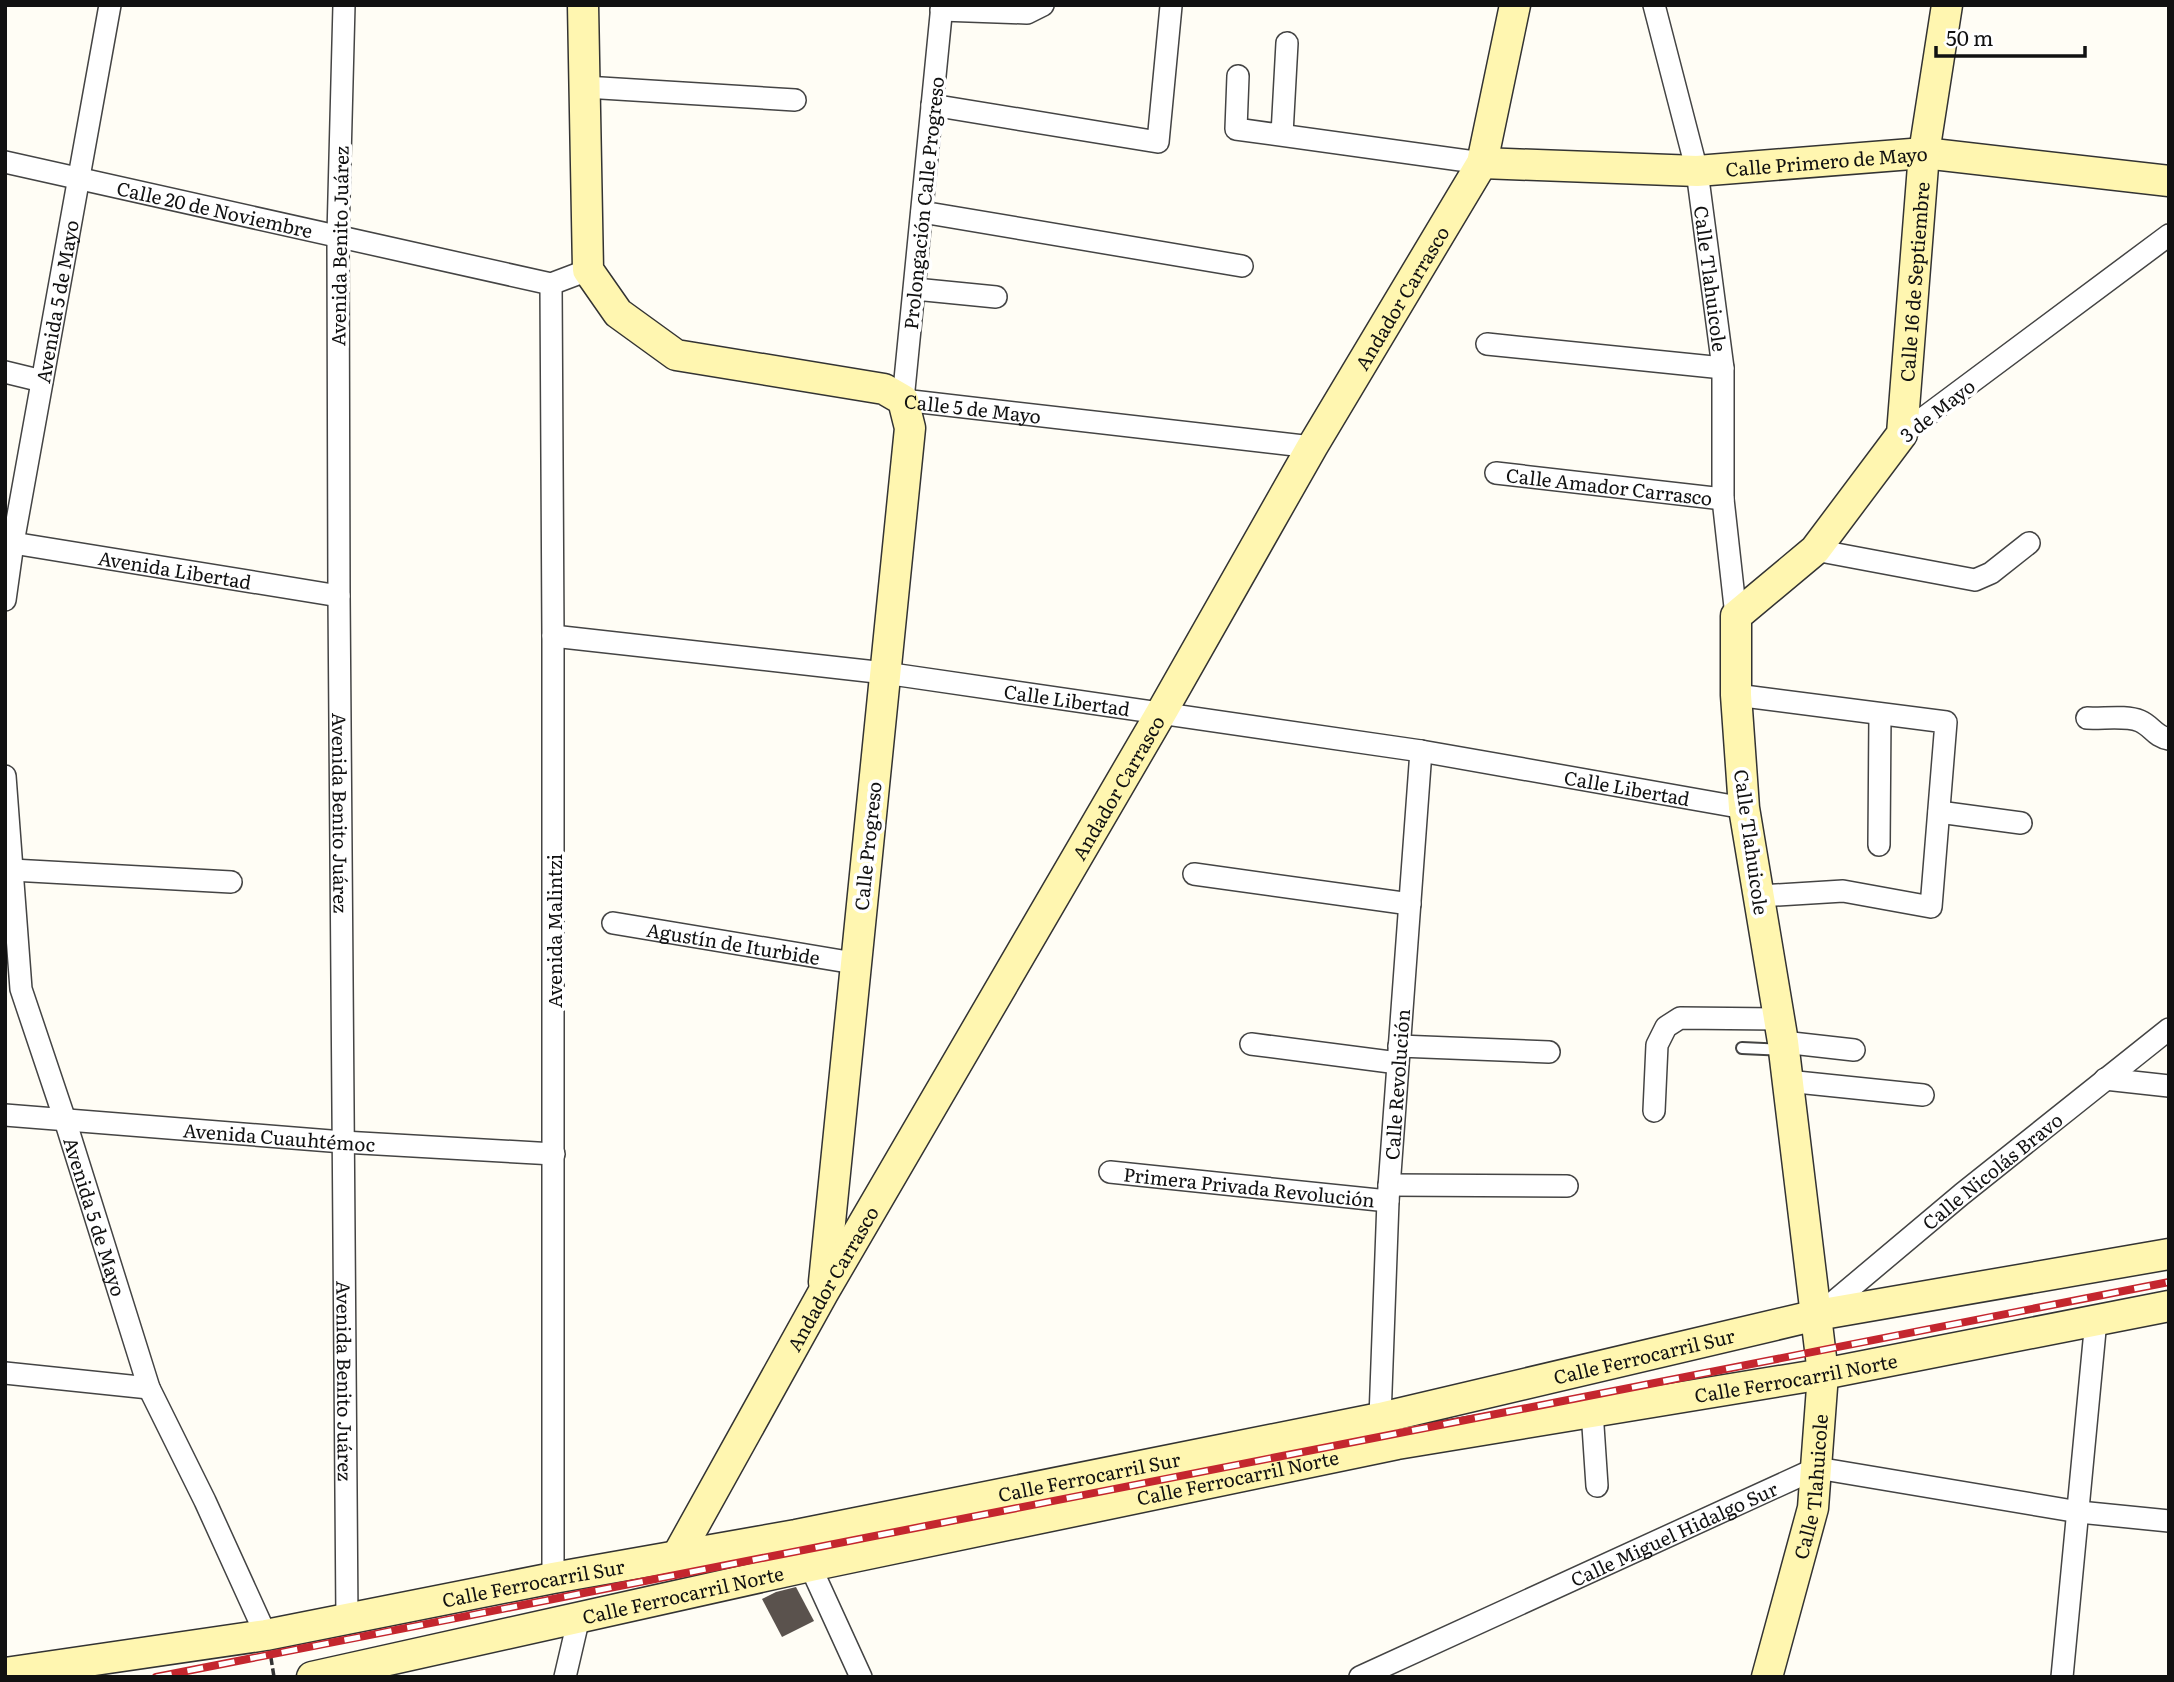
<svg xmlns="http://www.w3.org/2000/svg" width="2174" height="1682" font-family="Literata,serif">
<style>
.building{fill:#5a524d}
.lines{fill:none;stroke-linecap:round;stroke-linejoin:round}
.lane-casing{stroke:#444;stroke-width:14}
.street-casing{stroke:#444;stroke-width:24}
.secondary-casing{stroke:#333;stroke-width:33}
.path{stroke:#333;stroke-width:3.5;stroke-dasharray:7 3.5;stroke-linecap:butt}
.lane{stroke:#fff;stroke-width:10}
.street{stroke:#fff;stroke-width:21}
.secondary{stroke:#fff6b0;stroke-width:30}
.rail-casing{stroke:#c4262e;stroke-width:8}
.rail{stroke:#fff;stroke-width:5;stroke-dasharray:16;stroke-linecap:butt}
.labels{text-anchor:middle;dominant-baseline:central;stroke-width:7;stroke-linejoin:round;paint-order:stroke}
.street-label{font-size:19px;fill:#111;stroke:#fff}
</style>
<rect width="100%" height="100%" fill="#fffdf5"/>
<!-- building -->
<polygon class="building" points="796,1587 814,1621 782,1637 762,1599 776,1592"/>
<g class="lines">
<!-- lane casing -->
<g class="lane-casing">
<polyline id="lane" points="1742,1048 1783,1050"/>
</g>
<!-- street casing -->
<g class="street-casing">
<g id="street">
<path id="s1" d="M344,5L338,235L339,596L347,1620"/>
<path id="s2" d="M942,5L903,400L1312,447"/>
<path id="s3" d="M1654,5L1697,171L1723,368V499L1736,616"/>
<polyline points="941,10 1027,13 1043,5"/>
<polyline points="1238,76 1236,129 1482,163"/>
<polyline points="585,87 795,100"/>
<polyline points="932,105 1158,142 1171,6"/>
<polyline points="1282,134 1287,43"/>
<path id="s4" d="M5,162L551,284L588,270"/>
<polyline points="922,212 1242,266"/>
<polyline points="551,284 553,636 553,1578"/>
<polyline points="915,289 996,297"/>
<polyline points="1487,344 1723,368"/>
<polyline points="5,372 42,381"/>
<polyline points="1902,434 2169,235"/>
<path id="s5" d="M1496,473L1723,499"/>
<path id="s6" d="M13,543L339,596"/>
<polyline points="1815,550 1975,580 1991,573 2029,543"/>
<path id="s7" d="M5,600L13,543L110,5"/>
<path id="s8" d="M553,636L885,673L1421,751L1744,808"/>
<polyline points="1736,695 1946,722 1931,907 1843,891 1760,896"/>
<path d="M2087,718C2103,719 2126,715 2140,721C2152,726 2155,737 2169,739"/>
<path id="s9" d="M5,776L21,989L65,1120L149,1388L205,1501L266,1635"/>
<polyline points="1939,812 2021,823"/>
<polyline points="1879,845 1880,714"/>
<polyline points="12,870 231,882"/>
<polyline points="1194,874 1410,904"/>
<path id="s10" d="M613,923L854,963"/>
<polyline points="1783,1042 1854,1050"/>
<polyline points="1251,1044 1398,1063"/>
<polyline points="1399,1046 1549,1052"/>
<polyline points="2105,1079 2169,1086"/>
<polyline points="1787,1081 1923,1095"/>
<polyline points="1654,1111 1657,1045 1666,1027 1680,1018 1778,1019"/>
<path id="s11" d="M5,1115L343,1142L554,1154"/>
<path id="s12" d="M1110,1172L1388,1201"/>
<polyline points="1389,1185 1567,1186"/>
<path id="s13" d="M1818,1315L1962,1194L2169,1029"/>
<polyline points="5,1373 149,1388"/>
<polyline points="1592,1411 1597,1486"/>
<path id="s14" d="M1380,1418L1388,1201L1421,751"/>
<polyline points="796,1535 861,1677"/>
<polyline points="565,1677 579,1617"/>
<path id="s15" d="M1360,1677L1817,1468L2079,1512L2169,1521"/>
<polyline points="2062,1677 2096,1320"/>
</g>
</g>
<!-- secondary casing -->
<g class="secondary-casing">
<g id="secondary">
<polyline points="583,5 588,270 618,313 676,355 884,389 903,400 910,428 824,1282"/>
<path id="s16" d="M1482,163L1697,171L1924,153L2169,181"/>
<path id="s17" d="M677,1556L823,1293L1161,713L1312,447L1482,163L1515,5"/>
<path id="s18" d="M5,1673L266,1635L553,1578L796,1535L1380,1418L1817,1315L2169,1254"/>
<path id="s19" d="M312,1677L810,1566L1397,1444L1823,1374L2169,1306"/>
<path id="s20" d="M1767,1677L1813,1508L1823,1374L1783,1042L1744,808L1736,695V616L1815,550L1902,434L1924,153L1947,5"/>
</g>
</g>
<!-- path -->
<polyline class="path" points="271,1658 274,1677"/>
<!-- lane -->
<use href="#lane" class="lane"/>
<!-- street -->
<use href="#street" class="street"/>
<!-- secondary -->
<use href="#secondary" class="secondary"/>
<!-- rail casing -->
<g class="rail-casing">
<polyline id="rail" points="156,1677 2169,1282"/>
</g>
<!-- rail -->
<use href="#rail" class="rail"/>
</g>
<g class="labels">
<!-- street labels -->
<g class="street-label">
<text stroke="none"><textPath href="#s16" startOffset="345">Calle Primero de Mayo</textPath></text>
<text transform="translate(923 203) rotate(-84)">Prolongación Calle Progreso</text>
<text stroke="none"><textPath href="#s4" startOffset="215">Calle 20 de Noviembre</textPath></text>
<text transform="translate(339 246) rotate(-89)">Avenida Benito Juárez</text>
<text stroke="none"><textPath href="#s3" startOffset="280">Calle Tlahuicole</textPath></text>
<text stroke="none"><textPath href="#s20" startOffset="1474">Calle 16 de Septiembre</textPath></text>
<text stroke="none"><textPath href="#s17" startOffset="1452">Andador Carrasco</textPath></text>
<text stroke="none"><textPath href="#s7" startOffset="303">Avenida 5 de Mayo</textPath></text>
<text stroke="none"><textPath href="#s2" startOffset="467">Calle 5 de Mayo</textPath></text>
<text transform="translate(1937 410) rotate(-38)">3 de Mayo</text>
<text stroke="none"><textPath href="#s5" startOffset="114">Calle Amador Carrasco</textPath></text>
<text stroke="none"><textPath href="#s6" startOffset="164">Avenida Libertad</textPath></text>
<text stroke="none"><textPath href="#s8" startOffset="518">Calle Libertad</textPath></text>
<text stroke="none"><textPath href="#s8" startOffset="1085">Calle Libertad</textPath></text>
<text stroke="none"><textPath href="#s17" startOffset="886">Andador Carrasco</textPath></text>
<text stroke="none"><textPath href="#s1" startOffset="808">Avenida Benito Juárez</textPath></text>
<text transform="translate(1752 842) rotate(82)">Calle Tlahuicole</text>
<text transform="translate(867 846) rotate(-84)">Calle Progreso</text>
<text transform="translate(554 931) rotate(-90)">Avenida Malintzi</text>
<text stroke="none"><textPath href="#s10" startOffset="122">Agustín de Iturbide</textPath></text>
<text stroke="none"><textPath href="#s14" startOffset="334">Calle Revolución</textPath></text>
<text stroke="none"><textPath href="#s11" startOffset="275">Avenida Cuauhtémoc</textPath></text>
<text stroke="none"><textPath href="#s13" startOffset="226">Calle Nicolás Bravo</textPath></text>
<text stroke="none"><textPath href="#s12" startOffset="140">Primera Privada Revolución</textPath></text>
<text stroke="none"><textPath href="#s9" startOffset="453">Avenida 5 de Mayo</textPath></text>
<text stroke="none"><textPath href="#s17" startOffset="318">Andador Carrasco</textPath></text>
<text stroke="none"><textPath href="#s18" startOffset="1670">Calle Ferrocarril Sur</textPath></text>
<text stroke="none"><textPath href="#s19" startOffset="1514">Calle Ferrocarril Norte</textPath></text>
<text stroke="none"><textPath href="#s1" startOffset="1376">Avenida Benito Juárez</textPath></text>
<text stroke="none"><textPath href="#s18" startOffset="1102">Calle Ferrocarril Sur</textPath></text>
<text stroke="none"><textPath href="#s19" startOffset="947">Calle Ferrocarril Norte</textPath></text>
<text stroke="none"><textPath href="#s20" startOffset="196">Calle Tlahuicole</textPath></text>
<text stroke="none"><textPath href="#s15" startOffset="345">Calle Miguel Hidalgo Sur</textPath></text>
<text stroke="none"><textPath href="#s18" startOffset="536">Calle Ferrocarril Sur</textPath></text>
<text stroke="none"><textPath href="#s19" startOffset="380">Calle Ferrocarril Norte</textPath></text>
</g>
</g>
<!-- border -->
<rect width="2174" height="1682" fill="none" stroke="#111111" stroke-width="14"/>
<!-- scale -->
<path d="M1936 46v10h149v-10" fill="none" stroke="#111111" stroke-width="3.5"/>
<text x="1946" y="46" font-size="21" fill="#111111" stroke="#ffffff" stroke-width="5" paint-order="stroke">50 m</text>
</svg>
